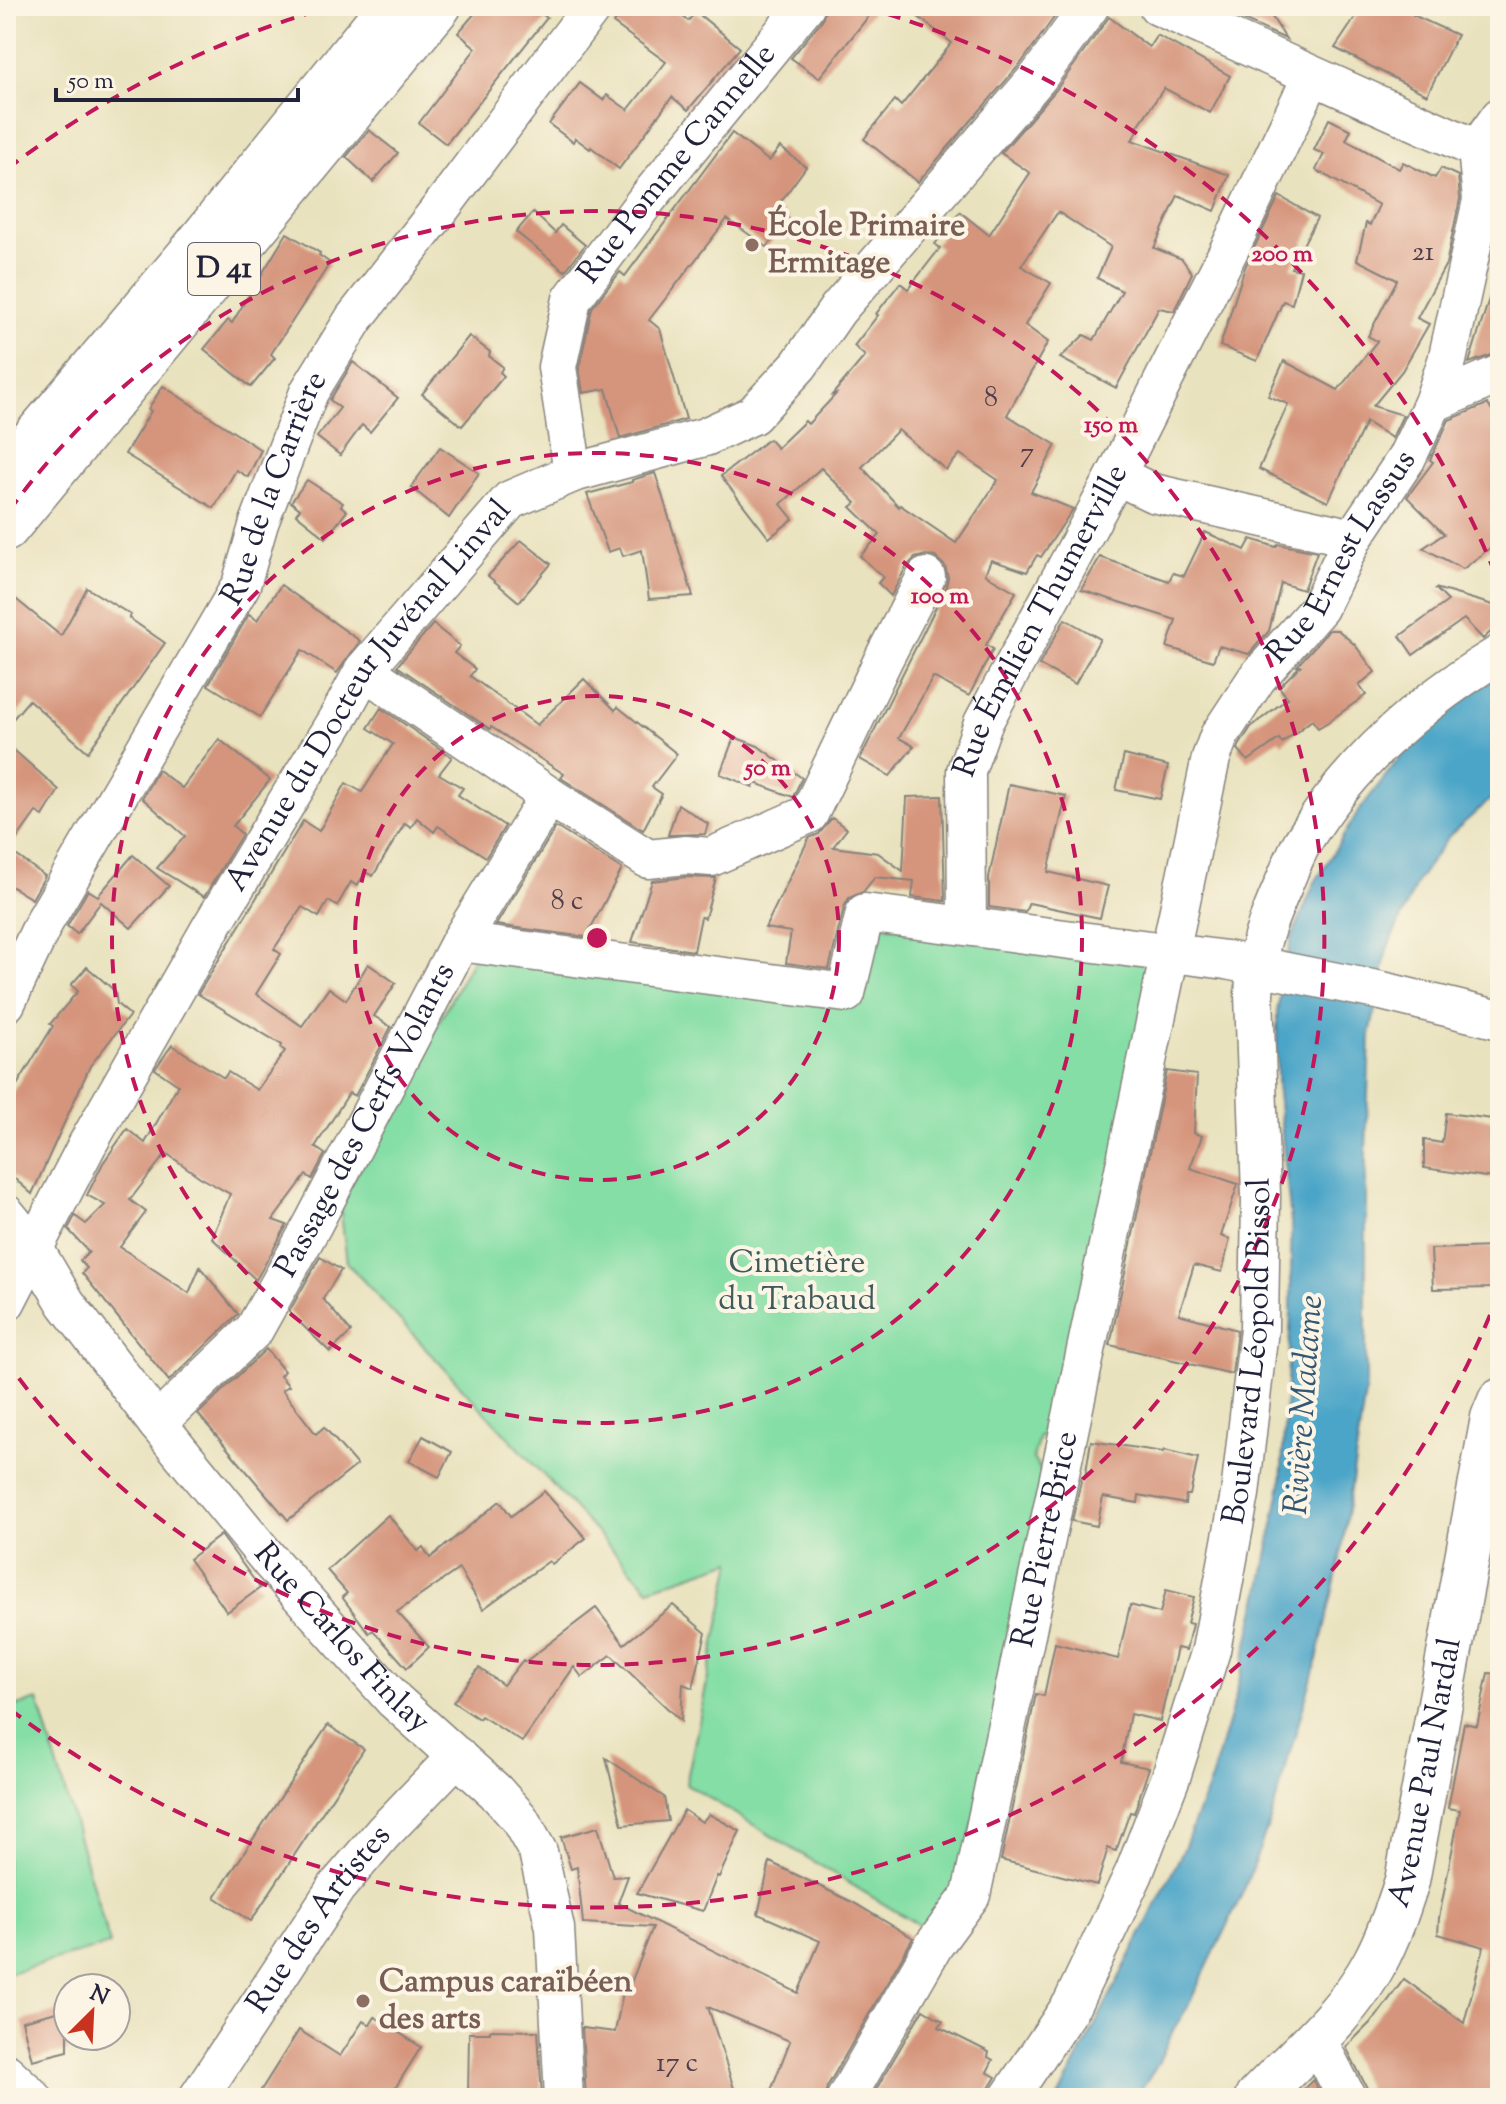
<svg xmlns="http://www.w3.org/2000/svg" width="1506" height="2104" font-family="'Sorts Mill Goudy',serif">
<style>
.green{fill:#84dea5;stroke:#538070;stroke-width:2}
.water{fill:#4ba5c8;stroke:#366482;stroke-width:2}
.building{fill:#d5947c;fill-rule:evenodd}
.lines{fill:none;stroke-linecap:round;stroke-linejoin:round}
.minor-casing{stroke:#86827c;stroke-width:41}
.secondary-casing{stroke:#86827c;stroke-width:47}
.trunk-casing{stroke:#86827c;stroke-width:47}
.minor{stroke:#fff;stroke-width:38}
.secondary{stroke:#fff;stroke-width:44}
.trunk{stroke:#fff;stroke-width:44}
.ring{fill:none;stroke:#c2185b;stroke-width:4;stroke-dasharray:14 10}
.education-dot{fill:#8d6e63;stroke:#fcf5e5;stroke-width:3}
.labels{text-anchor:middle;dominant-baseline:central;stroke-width:8;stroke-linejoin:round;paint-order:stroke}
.number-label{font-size:28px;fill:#4f3e4b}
.shield{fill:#fcf5e5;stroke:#63616e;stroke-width:2}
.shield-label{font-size:30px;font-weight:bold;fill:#22223b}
.street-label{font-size:32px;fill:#22223b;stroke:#fcf5e5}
.education-label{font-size:32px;font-weight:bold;fill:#785e54;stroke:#fcf5e5;text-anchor:start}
.park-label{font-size:32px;fill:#3f5a5b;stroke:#fcf5e5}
.water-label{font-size:34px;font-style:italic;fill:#325673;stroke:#fcf5e5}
.centre{fill:#c2185b;stroke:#fcf5e5;stroke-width:4}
.ring-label{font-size:24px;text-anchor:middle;font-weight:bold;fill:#c2185b;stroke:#fcf5e5;stroke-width:8;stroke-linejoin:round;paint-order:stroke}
</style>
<rect width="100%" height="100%" fill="#fcf5e5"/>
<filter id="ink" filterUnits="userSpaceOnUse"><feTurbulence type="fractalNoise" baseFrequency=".0125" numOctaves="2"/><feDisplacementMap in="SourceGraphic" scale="16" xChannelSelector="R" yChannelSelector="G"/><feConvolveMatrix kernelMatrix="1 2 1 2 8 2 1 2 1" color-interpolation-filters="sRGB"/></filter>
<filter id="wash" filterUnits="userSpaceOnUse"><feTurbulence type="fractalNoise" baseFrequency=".006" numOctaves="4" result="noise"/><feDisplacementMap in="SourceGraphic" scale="32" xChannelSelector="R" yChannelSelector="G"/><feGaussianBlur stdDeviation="1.8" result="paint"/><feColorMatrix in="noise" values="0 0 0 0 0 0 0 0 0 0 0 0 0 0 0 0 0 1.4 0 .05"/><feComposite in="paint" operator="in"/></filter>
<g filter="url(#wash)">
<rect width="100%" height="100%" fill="#e9e2be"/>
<!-- green -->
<g class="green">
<polygon points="871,924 1155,964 1058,1430 1039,1436 1033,1459 1048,1480 958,1893 925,1929 686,1784 732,1561 649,1589 347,1263 340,1205 476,953 852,1002"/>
<polygon points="38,1700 110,1944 6,1974 6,1709"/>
</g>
<!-- water -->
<polygon class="water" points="1500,673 1500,791 1449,836 1418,880 1387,949 1370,1035 1366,1151 1366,1386 1342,1550 1318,1656 1271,1818 1244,1890 1187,2008 1173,2030 1158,2064 1135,2098 1058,2098 1182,1853 1211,1780 1235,1699 1262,1582 1281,1483 1291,1313 1291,1223 1277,1084 1277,1011 1291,940 1314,884 1358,812 1404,752 1442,710"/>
<g id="blocks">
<!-- building -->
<g class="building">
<polygon points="481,6 532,6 547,18 446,144 419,123 476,48 458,33"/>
<polygon points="626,6 669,6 688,21 696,12 740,48 688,110 672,97 619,169 591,147 590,149 575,138 573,142 549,124 580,83 603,100 607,95 628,110 666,62 613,23"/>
<polygon points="826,6 877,6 819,78 791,58 822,20"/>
<polygon points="904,6 1049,6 1058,12 1022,62 918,182 864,139 895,100 901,106 952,43"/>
<polygon points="1212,6 1265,6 1286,39"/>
<polygon points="1363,6 1418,6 1413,15 1457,35 1427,95 1335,48"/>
<path d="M1109,17L1149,47L1157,35L1230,76L1210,113L1164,88L1136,129L1138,131L1132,140L1229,175L1215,211L1178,195L1154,248L1182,259L1192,273L1174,311L1159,308L1116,388L1060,358L1084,335L1094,340L1122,291L1097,278L1111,247L1058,212L1021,266L1051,283L1025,325L1048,342L1007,415L1056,445L1031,492L1073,509L1041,557L1037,555L1027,572L991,560L985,574L1016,592L986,645L993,649L969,696L933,677L899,738L914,746L890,776L860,759L946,587L948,577L945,566L935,557L926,555L915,558L906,567L891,596L878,583L883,577L860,556L880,535L851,507L856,503L821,468L781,504L793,519L769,538L721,476L769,439L777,448L805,421L808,424L836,394L832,395L865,356L854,346L878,315L876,314L900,283L908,289L940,248L935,244L960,212L989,235L1030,173L1001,153L1056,90ZM898,430L946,470L960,454L998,480L956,543L900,505L899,507L862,467Z"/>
<polygon points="1329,119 1351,130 1346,140 1399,169 1403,162 1435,178 1441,168 1458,176 1460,199 1446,264 1417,318 1429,324 1402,371 1373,406 1403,415 1392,438 1366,422 1328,502 1259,469 1288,404 1268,396 1284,361 1338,390 1377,341 1368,336 1397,280 1357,260 1366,223 1370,225 1379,205 1316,170 1324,154 1314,150"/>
<polygon points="369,130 398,153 373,182 346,157"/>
<polygon points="732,133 769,161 780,147 806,167 776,208 789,219 767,247 727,219 649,320 660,329 686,419 620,438 606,389 583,393 579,368 592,308 620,272 625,276"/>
<polygon points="1279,196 1317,218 1291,268 1301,270 1292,304 1283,301 1257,361 1220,346 1245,267"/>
<polygon points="533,212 555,233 561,225 585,245 565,271 516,232"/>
<polygon points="287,233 320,253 319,255 330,263 271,354 275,358 251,387 204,349 228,320 232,323"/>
<polygon points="1494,283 1500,284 1500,352 1469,363"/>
<polygon points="469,336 490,352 489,356 503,367 500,372 504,376 462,426 422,394"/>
<polygon points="353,362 398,398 370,432 362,425 340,455 317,437 340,408 330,400"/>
<polygon points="163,386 261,450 248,477 236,470 214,508 125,454 151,411 148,409"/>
<polygon points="1487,404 1500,419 1500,540 1463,569 1423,548 1444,534 1407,497 1433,462 1430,460 1449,420"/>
<polygon points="440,447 479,473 449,518 411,487"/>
<polygon points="655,473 659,485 693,596 649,599 642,550 623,556 620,548 608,552 587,494 632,482 632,480"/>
<polygon points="307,480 343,503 341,506 347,511 326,538 296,514 300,509 291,502"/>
<polygon points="1205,532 1245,550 1251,539 1276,547 1278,544 1317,552 1303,590 1281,583 1269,631 1249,654 1219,646 1213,661 1167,647 1176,620 1081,590 1100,557 1169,581 1173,573 1184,576"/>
<polygon points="521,540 551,564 519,602 488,576"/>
<polygon points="281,585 360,641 337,673 302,650 260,717 208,685 249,614 257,620"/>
<polygon points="87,588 131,615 129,618 165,643 88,752 29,700 6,727 6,591 61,636"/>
<polygon points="1435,588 1500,607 1500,623 1483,639 1464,619 1413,655 1400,636 1448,601"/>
<polygon points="1065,619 1100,639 1075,684 1039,665"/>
<polygon points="433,624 460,646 454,653 475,669 470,676 537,725 584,679 615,710 618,707 677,754 652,787 662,794 643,830 561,778 564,774 491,727 490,729 397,666"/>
<polygon points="1329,630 1338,630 1355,645 1375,672 1359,685 1366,695 1328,722 1318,728 1312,720 1282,743 1279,739 1248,761 1238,749 1239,746 1251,727 1288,698 1279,687 1300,666 1297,666"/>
<polygon points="381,708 452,757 439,774 463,788 458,795 505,826 486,857 438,826 434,832 417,818 411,827 405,823 373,876 365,872 357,886 351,882 337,906 328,901 319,917 302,907 274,949 281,954 256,994 302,1026 329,988 346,1000 368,964 396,983 374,1016 391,1027 355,1096 349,1093 315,1147 325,1154 313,1177 312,1179 306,1175 273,1220 287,1225 256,1280 212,1238 230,1194 200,1177 166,1153 130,1200 146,1212 120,1247 189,1293 200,1267 238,1314 169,1381 82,1273 87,1268 80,1261 89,1252 68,1229 75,1216 86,1224 105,1205 87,1195 103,1163 127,1129 145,1143 178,1085 155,1069 172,1045 224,1078 228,1072 257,1090 285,1051 281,1048 282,1045 198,994 303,821 319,831 346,783 362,792 393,744 368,728"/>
<polygon points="734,737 758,746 802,778 793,797 755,783 753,787 720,774"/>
<polygon points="219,739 270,780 233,826 242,834 204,897 157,868 185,836 142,798 158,770 182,788"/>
<polygon points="6,743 59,790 43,816 36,812 9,850 45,876 32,899 6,883"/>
<polygon points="1124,755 1168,766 1160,799 1116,790"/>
<polygon points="1009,784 1066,796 1048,872 1108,886 1100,918 1029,903 1025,912 989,907 989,877"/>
<polygon points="942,796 945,901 912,897 914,881 875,877 863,892 849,898 844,907 829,969 786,963 791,932 765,928 809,838 819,834 832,818 847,829 833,847 878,853 903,871 907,797"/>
<polygon points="678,804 708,824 705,834 668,835"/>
<polygon points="556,827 622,869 586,937 496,925"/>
<polygon points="133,855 169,886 131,928 101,902 77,934 67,926 88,890 98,896"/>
<polygon points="686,877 716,878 705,918 701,917 694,951 632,942 652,881"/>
<polygon points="87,967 115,991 117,1004 130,1015 90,1066 32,1194 6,1171 6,1103 53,1026 50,1024 78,991 71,985"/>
<polygon points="1167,1071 1197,1075 1194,1133 1202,1136 1190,1168 1238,1184 1221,1236 1230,1239 1222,1272 1194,1265 1179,1314 1237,1330 1232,1374 1110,1345"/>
<polygon points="1446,1113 1500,1120 1500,1179 1424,1168 1424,1140 1442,1143"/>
<polygon points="1494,1247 1494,1288 1433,1289 1431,1249"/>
<polygon points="320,1257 341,1270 323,1299 351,1332 330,1352 289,1312"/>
<polygon points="266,1349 284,1371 280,1376 289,1386 282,1390 316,1434 324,1427 357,1465 288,1520 198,1414"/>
<polygon points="423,1436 452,1452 439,1477 409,1461"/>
<polygon points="1091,1441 1163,1452 1164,1450 1198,1458 1190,1495 1186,1495 1185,1504 1139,1495 1138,1503 1103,1497 1097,1526 1072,1521 1082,1477 1085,1478"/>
<polygon points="544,1491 586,1538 552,1564 549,1561 483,1609 459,1569 397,1612 429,1647 407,1668 373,1630 369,1633 342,1597 347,1593 327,1570 388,1515 418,1551 423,1547 430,1558 500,1501 511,1516"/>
<polygon points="221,1535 260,1588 227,1612 189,1559"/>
<polygon points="1166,1590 1194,1597 1187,1623 1192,1624 1186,1650 1177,1648 1160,1721 1130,1714 1121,1762 1149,1768 1134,1813 1130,1812 1116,1851 1108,1848 1097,1885 1001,1860 1036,1694 1044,1696 1055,1643 1118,1659 1130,1605 1160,1613"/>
<polygon points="673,1605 706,1633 693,1688 683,1684 681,1721 611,1655 582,1677 574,1667 522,1742 481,1716 479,1719 453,1702 479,1668 503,1685 523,1660 525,1662 596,1608 624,1644"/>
<polygon points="1488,1673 1500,1674 1500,2098 1369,2098 1367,2088 1346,2047 1376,2017 1404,1979 1464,2023 1484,1947 1438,1934 1439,1918 1460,1810 1448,1808 1464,1723 1477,1726"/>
<polygon points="328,1725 364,1749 251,1921 215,1897"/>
<polygon points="606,1758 664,1797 668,1821 622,1825"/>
<polygon points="684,1810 702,1822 709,1814 740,1831 719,1877 717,1876 703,1911 637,1893"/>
<polygon points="598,1827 613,1877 628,1876 618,1903 798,1993 820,1941 758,1914 770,1862 854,1903 913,1938 827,2087 824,2098 768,2098 790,2041 708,2007 737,2098 586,2098 582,2028 615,2032 623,1992 627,1993 653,1927 583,1923 577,1867 571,1869 561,1837"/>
<polygon points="68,2009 68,2051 32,2060 22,2021"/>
<polygon points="923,2009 943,2021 939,2027 989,2052 988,2057 993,2060 987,2072 996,2077 983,2098 871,2098"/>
<polygon points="375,2017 421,2047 389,2098 256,2098 299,2030 340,2056 363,2021 370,2025"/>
<polygon points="490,2030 538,2031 542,2098 468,2098 469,2033 490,2033"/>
<polygon points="1313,2080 1322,2098 1294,2098"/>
</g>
</g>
</g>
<g filter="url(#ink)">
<use href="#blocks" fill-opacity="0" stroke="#86827c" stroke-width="2"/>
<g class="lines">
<!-- minor casing -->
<g class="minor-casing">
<g id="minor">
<polyline points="1158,6 1477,149"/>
<polyline points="1477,149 1500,117"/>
<polyline points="1433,403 1500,374"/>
<path id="s1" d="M573,473L557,367L572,299L647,199L805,6"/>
<polyline points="1116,475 1153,493 1353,538"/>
<polyline points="364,670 549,796 648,859 686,855 711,857 809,814 884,658 926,577"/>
<path id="s2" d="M967,925L966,771L983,723L1116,475L1232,244L1312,76"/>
<polyline points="460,942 846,993 865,913 1226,960 1382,991 1500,1020"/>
<path id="s3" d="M6,1003L44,922L241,585L259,523L309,392L354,319L440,209L593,6"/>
<path id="s4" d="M6,1214L33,1247L66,1303L157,1423L270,1561L394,1700L495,1791L519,1818L538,1852L555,1928L564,2098"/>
<path id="s5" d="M6,1302L87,1145L213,924L339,716L364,670L510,500L573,473L705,437L753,415L799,365L838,309L1039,76L1090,6"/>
<path id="s6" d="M157,1423L254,1330L313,1224L460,942L549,796"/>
<polyline points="1316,2037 1347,2098"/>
<polyline points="6,2073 33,2098"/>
<path id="s7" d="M198,2098L336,1888L383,1833L457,1756"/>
<path id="s8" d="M846,2098L934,1945L971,1895L1211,758L1219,736L1257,678L1319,608L1353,538L1406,459L1433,403L1447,361L1482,200L1477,149"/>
<path id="s9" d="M1009,2098L1072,2004L1134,1873L1171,1777L1211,1650L1240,1494L1259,1329L1261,1195L1254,994C1256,951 1265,927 1282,888C1288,874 1294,857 1302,843C1350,764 1421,701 1500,654"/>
</g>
</g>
<!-- secondary casing -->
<g class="secondary-casing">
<g id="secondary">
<path id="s10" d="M1257,2098C1297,2056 1348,2014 1375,1962C1389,1936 1398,1909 1407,1881L1493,1418L1500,1401"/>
</g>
</g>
<!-- trunk casing -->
<g class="trunk-casing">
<g id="trunk">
<polyline points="6,471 189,255 390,6"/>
<polyline points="6,529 439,6"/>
</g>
</g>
<!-- minor -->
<use href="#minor" class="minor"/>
<!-- secondary -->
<use href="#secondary" class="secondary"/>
<!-- trunk -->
<use href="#trunk" class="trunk"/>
</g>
</g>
<!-- distance rings -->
<g class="ring">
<circle cx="597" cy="938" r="242"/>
<circle cx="597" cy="938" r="485"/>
<path d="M9 511A727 727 0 1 1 9 1365"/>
<path d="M1499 1293A969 969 0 0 1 7 1707M7 169A969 969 0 0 1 330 7M864 7A969 969 0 0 1 1499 583"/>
</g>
<!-- markers -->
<g class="education-dot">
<circle cx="752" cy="245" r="8"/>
<circle cx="363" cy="2001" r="8"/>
</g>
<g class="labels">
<!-- number labels -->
<g class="number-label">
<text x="1423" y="253">21</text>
<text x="991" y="399">8</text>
<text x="1027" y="454">7</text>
<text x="567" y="902">8 c</text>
<text x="677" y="2064">17 c</text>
</g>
<!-- shield labels -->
<rect class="shield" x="188" y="243" width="72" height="52" rx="6"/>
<g class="shield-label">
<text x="224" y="269">D 41</text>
</g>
<!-- street labels -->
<g class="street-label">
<text stroke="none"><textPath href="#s1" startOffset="348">Rue Pomme Cannelle</textPath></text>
<text stroke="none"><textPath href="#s3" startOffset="582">Rue de la Carrière</textPath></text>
<text stroke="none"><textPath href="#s8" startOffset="1642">Rue Ernest Lassus</textPath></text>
<text stroke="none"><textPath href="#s2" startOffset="322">Rue Émilien Thumerville</textPath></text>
<text stroke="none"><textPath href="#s5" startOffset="708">Avenue du Docteur Juvénal Linval</textPath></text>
<text stroke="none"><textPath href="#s6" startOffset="372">Passage des Cerfs Volants</textPath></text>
<text stroke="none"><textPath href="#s9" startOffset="796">Boulevard Léopold Bissol</textPath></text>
<text stroke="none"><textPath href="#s8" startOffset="602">Rue Pierre Brice</textPath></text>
<text stroke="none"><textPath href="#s4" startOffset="542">Rue Carlos Finlay</textPath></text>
<text stroke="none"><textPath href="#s10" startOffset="378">Avenue Paul Nardal</textPath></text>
<text stroke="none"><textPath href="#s7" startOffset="216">Rue des Artistes</textPath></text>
</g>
<!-- education labels -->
<g class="education-label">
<text x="768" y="227">École Primaire<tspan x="768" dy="37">Ermitage</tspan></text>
<text x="379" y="1983">Campus caraïbéen<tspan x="379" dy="37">des arts</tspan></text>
</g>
<!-- park labels -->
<g class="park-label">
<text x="797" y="1264">Cimetière<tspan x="797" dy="37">du Trabaud</tspan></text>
</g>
<!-- water labels -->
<g class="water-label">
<text transform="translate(1305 1405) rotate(-86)">Rivière Madame</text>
</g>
</g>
<circle cx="597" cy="938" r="12" class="centre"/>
<g class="ring-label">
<text x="1282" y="261">200 m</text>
<text x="1111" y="432">150 m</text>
<text x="940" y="603">100 m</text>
<text x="768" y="775">50 m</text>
</g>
<!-- margin -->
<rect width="1506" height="2104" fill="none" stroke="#fcf5e5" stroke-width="32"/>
<!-- north arrow -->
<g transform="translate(92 2012) rotate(24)"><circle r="38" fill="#fcf5e5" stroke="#a5a1a1" stroke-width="2"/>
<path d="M0-6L14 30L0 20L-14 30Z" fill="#c8321e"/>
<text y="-12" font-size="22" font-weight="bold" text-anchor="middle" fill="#22223b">N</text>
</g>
<!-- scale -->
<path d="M56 88v12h242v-12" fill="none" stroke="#22223b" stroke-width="4"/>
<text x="68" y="88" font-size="24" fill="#22223b" stroke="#fcf5e5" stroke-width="6" paint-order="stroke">50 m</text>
</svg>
